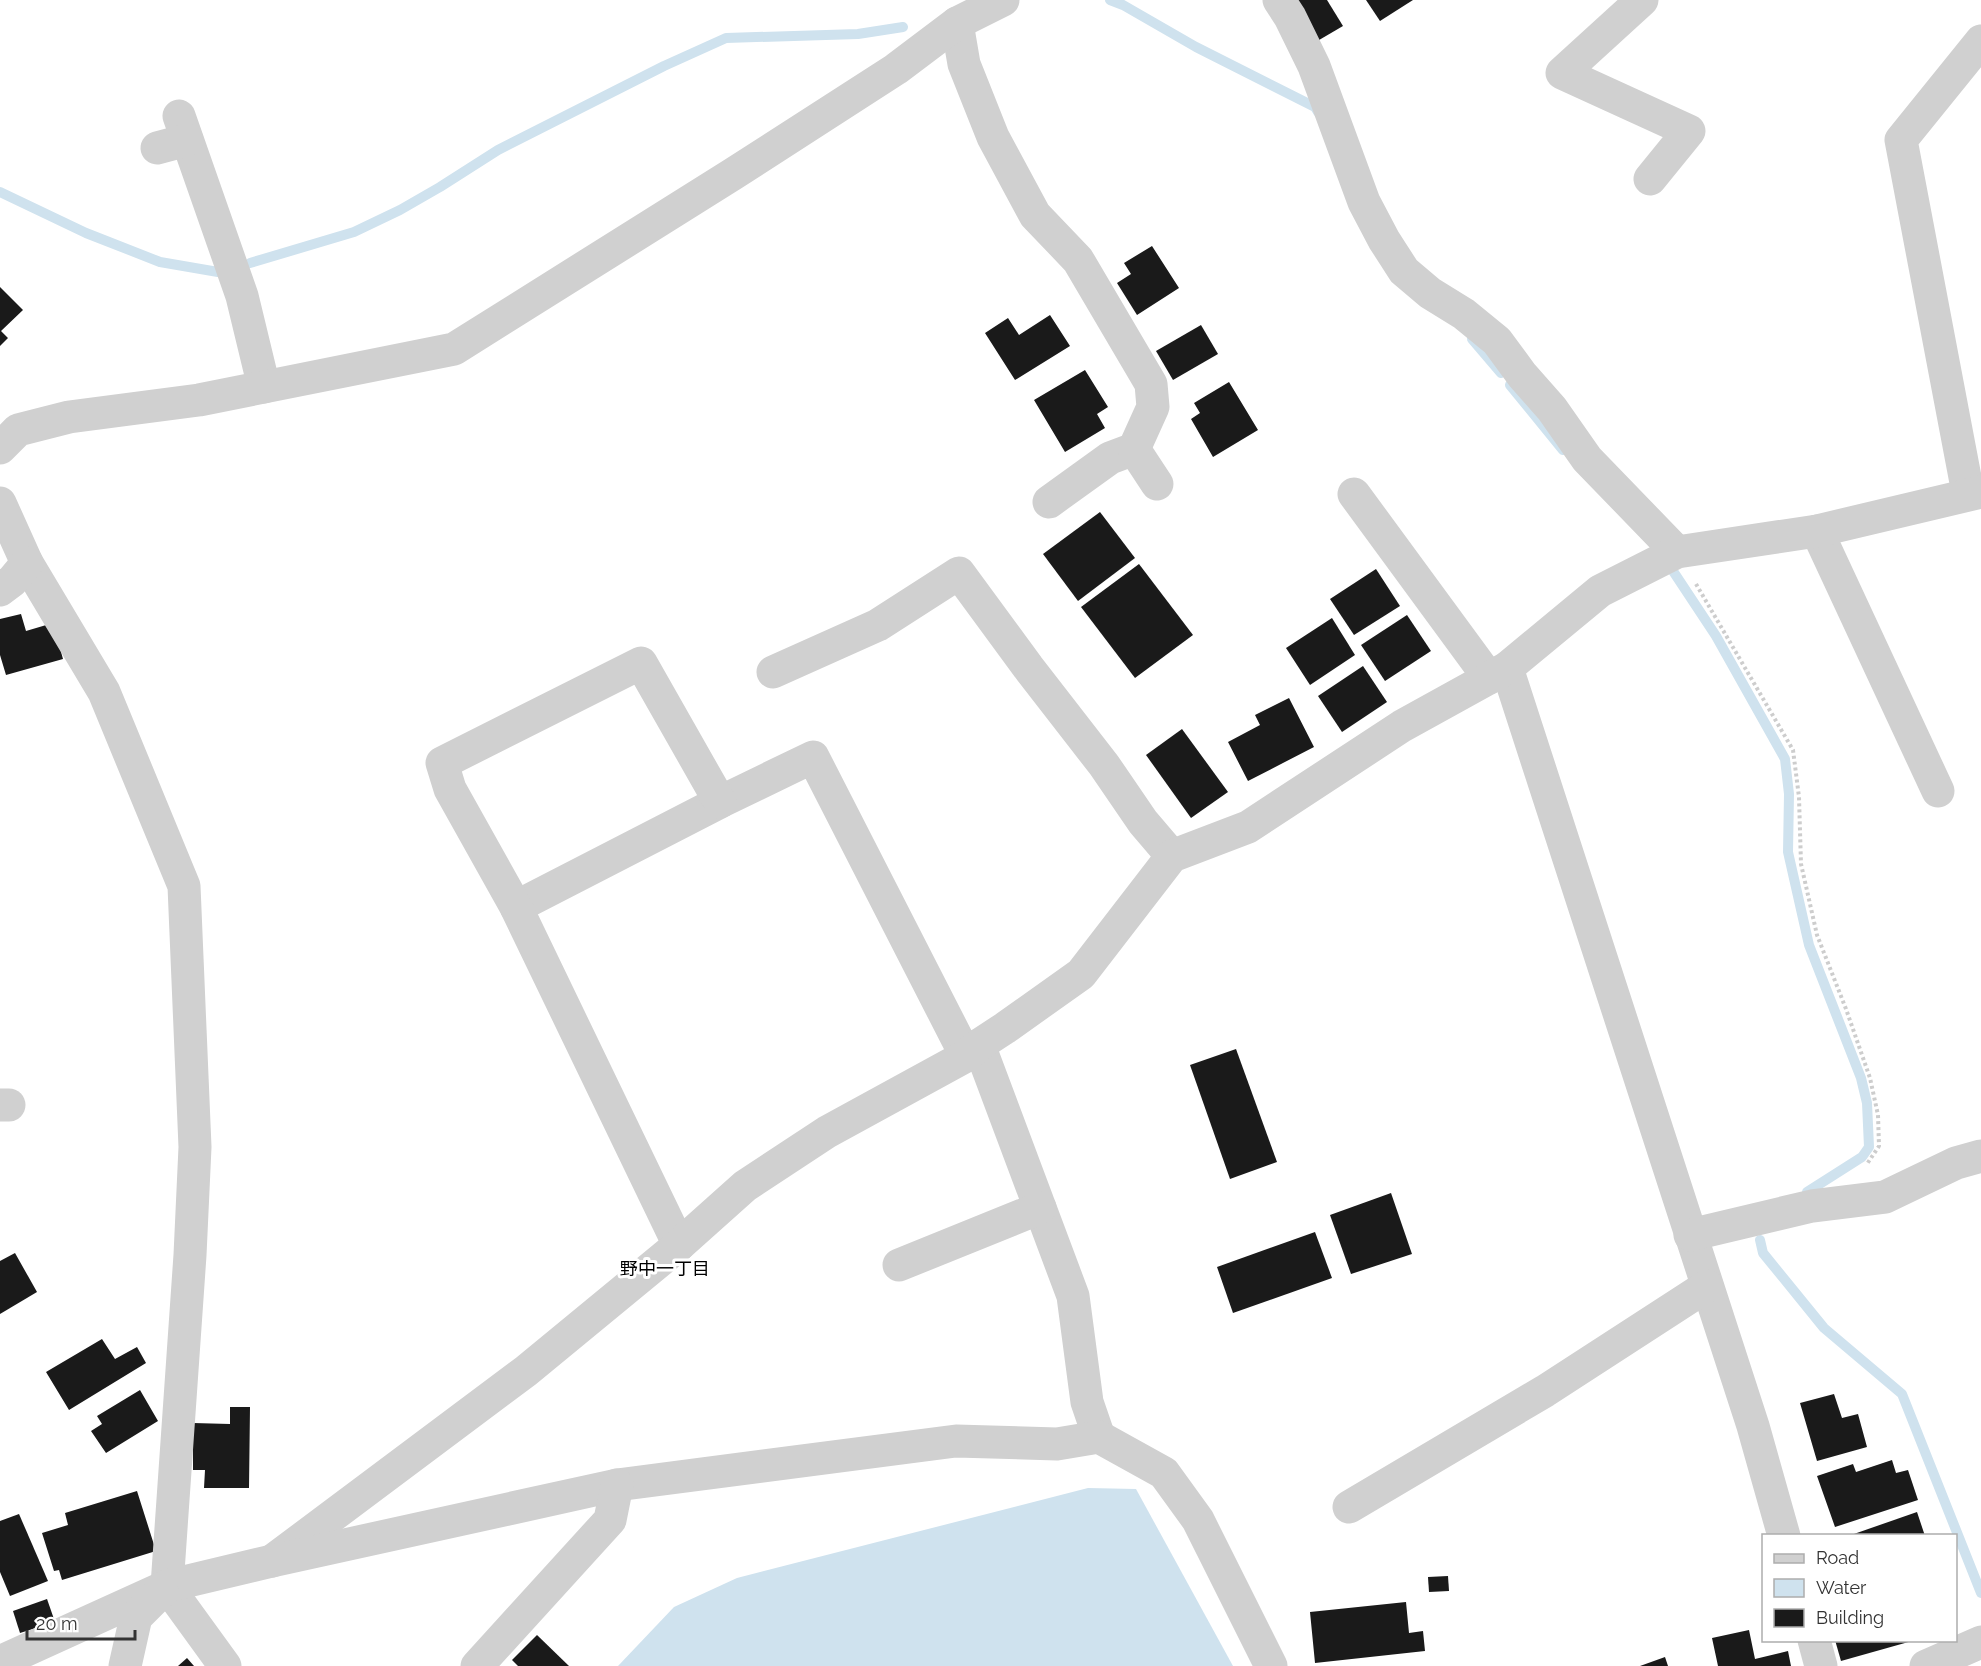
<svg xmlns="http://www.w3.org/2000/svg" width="1981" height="1666" font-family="Raleway,'Noto Sans JP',sans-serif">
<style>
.water{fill:#cfe2ee}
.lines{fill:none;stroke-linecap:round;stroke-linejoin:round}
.stream{stroke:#cfe2ee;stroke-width:10}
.building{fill:#1a1a1a}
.path{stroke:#cdcdcd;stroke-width:4;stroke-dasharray:3 3;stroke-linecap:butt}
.minor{stroke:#d0d0d0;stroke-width:33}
.labels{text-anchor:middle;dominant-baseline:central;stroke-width:6;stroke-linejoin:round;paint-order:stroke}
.neighbourhood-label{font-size:18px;fill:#000;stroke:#fff}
</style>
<rect width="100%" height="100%" fill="#fff"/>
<!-- water -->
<polygon class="water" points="1088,1488 1136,1489 1233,1666 618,1666 674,1607 737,1578"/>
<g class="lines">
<!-- stream -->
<g class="stream">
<polyline points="1110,0 1123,5 1196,47 1315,107 1318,112"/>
<polyline points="0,192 86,233 160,262 218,272"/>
<polyline points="250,263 354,232 400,210 440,187 498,150 664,66 726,38 858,34 903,27"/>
<polyline points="1472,339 1501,373"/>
<polyline points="1510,385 1563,450"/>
<polyline points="1673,571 1716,636 1785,759 1789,794 1788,852 1809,945 1861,1078 1867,1103 1869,1147 1862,1157 1807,1192"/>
<polyline points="1760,1240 1763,1253 1824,1328 1902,1394 1981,1593"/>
</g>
</g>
<!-- building -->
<g class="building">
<polygon points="1287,0 1327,0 1343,26 1314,43"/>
<polygon points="1366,0 1413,0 1380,21"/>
<polygon points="1152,246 1179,288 1137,315 1117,283 1131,274 1124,263"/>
<polygon points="0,287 23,310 1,331 8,338 0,346"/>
<polygon points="1050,315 1070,346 1015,380 985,333 1008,318 1019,335"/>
<polygon points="1201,325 1218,354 1173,380 1156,351"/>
<polygon points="1085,370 1108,407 1097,414 1105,428 1065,452 1034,400"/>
<polygon points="1229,382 1258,430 1213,457 1191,419 1200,413 1194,403"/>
<polygon points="1100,512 1135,558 1078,601 1043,554"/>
<polygon points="1139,564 1193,635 1135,678 1081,607"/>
<polygon points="1376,569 1400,606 1354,635 1330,599"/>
<polygon points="21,614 26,631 53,623 63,659 6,675 0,655 0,619"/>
<polygon points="1407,615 1431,651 1385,681 1361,645"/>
<polygon points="1332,618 1355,655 1310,685 1286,648"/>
<polygon points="1363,666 1387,702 1342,732 1318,696"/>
<polygon points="1289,698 1314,747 1248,781 1228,742 1260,725 1255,715"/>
<polygon points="1182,729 1228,792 1191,818 1146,755"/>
<polygon points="1236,1049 1277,1162 1230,1179 1190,1065"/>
<polygon points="1391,1193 1412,1254 1351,1274 1330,1215"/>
<polygon points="1315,1232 1332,1278 1233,1313 1217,1267"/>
<polygon points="15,1253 37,1292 0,1314 0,1261"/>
<polygon points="102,1339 115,1359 137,1347 146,1363 69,1410 46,1372"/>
<polygon points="140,1390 158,1421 106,1453 91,1431 102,1424 97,1416"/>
<polygon points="1834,1394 1842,1418 1858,1414 1867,1447 1817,1461 1800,1403"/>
<polygon points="230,1407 250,1407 249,1488 204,1488 205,1470 193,1470 193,1423 230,1424"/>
<polygon points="1892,1460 1896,1473 1908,1470 1918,1500 1835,1527 1817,1476 1853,1464 1856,1472"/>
<polygon points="137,1491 156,1551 62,1580 59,1570 54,1571 42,1533 68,1525 65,1513"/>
<polygon points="1917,1512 1925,1536 1851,1536 1851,1535"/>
<polygon points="19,1514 48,1581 10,1596 0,1572 0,1521"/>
<polygon points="1448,1576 1449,1591 1429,1592 1428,1577"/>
<polygon points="47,1599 55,1622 20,1633 13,1611"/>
<polygon points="1406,1602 1409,1633 1423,1631 1425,1651 1315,1663 1310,1612"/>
<polygon points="1749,1630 1755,1659 1788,1651 1791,1666 1718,1666 1712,1638"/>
<polygon points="537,1635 569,1666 518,1666 512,1660"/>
<polygon points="1835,1640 1912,1640 1912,1641 1841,1661"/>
<polygon points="1665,1657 1668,1666 1640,1666"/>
<polygon points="187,1658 194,1666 178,1666"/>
</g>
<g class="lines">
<!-- path -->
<polyline class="path" points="1696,584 1793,750 1799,797 1801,864 1817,935 1846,1009 1870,1078 1878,1115 1879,1146 1867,1164"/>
<!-- minor -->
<g class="minor">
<polyline points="1279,0 1290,17 1314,66 1364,202 1384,240 1404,271 1430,293 1464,314 1497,341 1522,375 1552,409 1587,459 1677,552"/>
<polyline points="1642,0 1562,73 1689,131 1650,179"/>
<polyline points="957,23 964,64 993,137 1035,215 1078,260 1151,384 1153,407 1134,449 1110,458 1049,502"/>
<polyline points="179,116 242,296 264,387"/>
<polyline points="157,148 187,140"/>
<polyline points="0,448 18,430 69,417 199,400 454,349 733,174 896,69 957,23 1003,0"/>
<polyline points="1134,449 1157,484"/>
<polyline points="1968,493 1901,140 1981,41"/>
<polyline points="1354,494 1489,678"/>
<polyline points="0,503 27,563 104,692 184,886 195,1147 190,1255 167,1586 225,1666"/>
<polyline points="1817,531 1938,791"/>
<polyline points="0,590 12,581 27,563"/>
<polyline points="1507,668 1753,1426 1784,1536"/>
<polyline points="773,672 878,625 959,573 1028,667 1104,765 1143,822 1172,856"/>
<polyline points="516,907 720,802 813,757 966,1056"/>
<polyline points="979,1045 1073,1296 1087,1402 1099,1437"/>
<polyline points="0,1105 9,1105"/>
<polyline points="1690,1235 1812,1206 1885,1197 1956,1163 1981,1156"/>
<polyline points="679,1245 516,907 450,789 442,763 641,663 720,802"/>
<polyline points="899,1265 1040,1208"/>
<polyline points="1349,1507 1545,1391 1707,1286"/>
<polyline points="272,1561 526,1371 679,1245 745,1186 827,1132 966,1056 979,1045 1005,1028 1081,974 1172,856 1248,827 1402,726 1507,668 1600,591 1677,552 1817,531 1981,492"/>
<polyline points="1814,1640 1821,1666"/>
<polyline points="0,1662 167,1586 272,1561 617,1485 956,1441 1057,1444 1099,1437 1164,1473 1198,1520 1271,1666"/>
<polyline points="125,1666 136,1617 162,1591"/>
<polyline points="477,1666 610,1520 617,1485"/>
<polyline points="1926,1666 1981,1642"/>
</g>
</g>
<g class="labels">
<!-- neighbourhood labels -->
<g class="neighbourhood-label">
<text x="665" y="1268">野中一丁目</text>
</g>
</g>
<!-- legend -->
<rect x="1762" y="1534" width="195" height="108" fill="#ffffff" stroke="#adadad" stroke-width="1.5"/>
<rect x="1774" y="1554" width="30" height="9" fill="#d0d0d0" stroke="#adadad" stroke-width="1.5"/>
<text x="1816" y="1564" font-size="18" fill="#333333">Road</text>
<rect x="1774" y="1579" width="30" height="18" fill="#cfe2ee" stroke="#adadad" stroke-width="1.5"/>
<text x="1816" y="1594" font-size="18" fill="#333333">Water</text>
<rect x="1774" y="1609" width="30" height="18" fill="#1a1a1a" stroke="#adadad" stroke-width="1.5"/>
<text x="1816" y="1624" font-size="18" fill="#333333">Building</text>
<!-- scale -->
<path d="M27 1630v9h108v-9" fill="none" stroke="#333333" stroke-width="3"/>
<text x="36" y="1630" font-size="18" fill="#333333" stroke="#ffffff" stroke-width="4.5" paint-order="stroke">20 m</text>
</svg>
